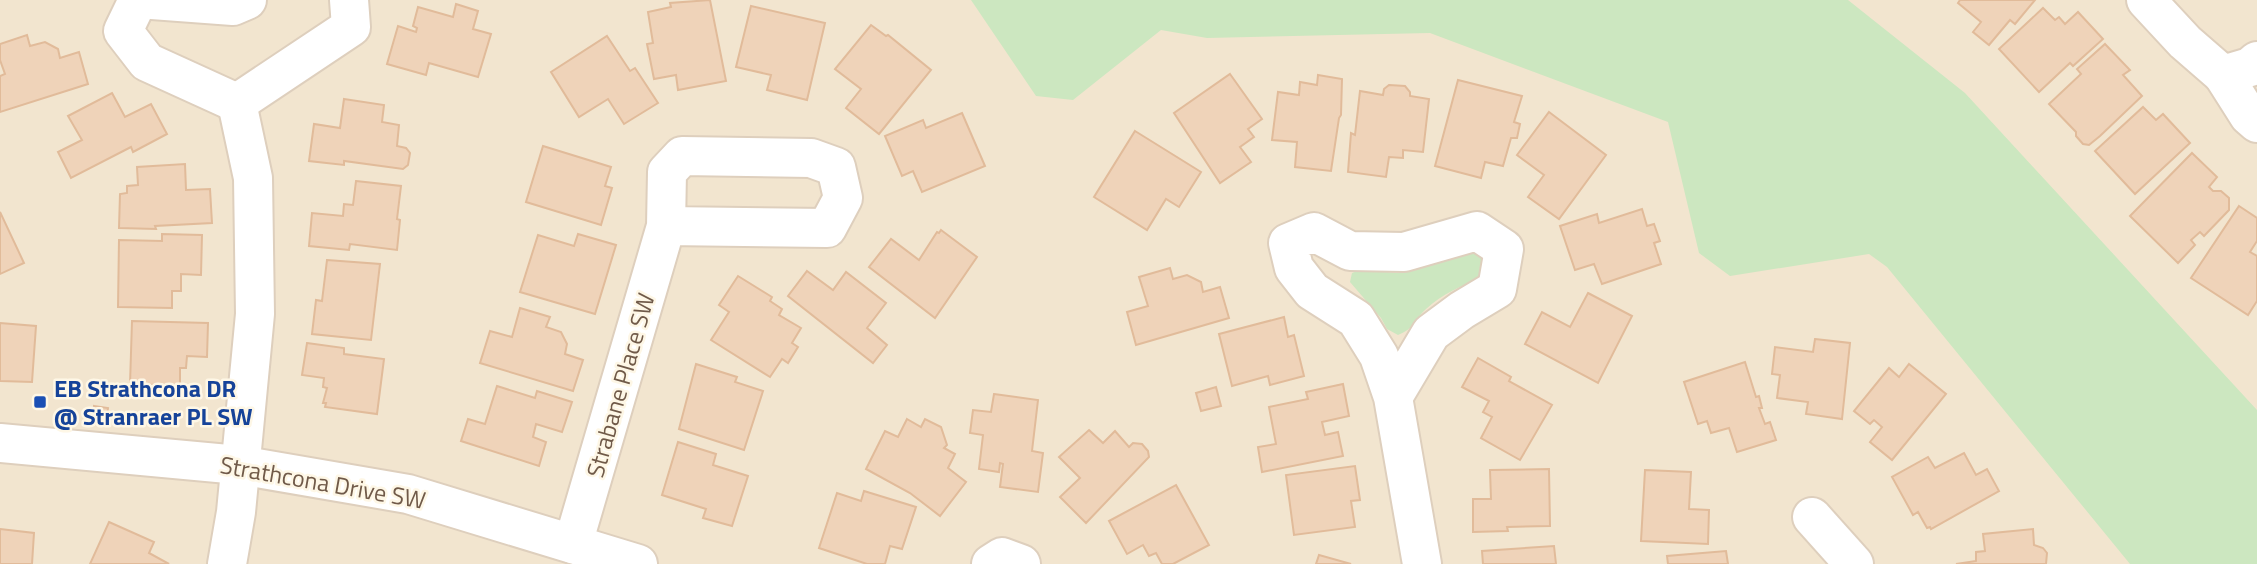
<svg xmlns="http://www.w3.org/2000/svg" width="2257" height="564" font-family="'Titillium Web',sans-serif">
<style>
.residential{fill:#f2e5cf}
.green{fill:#cce7c0}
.building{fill:#efd3b9;stroke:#e1bb9a;stroke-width:2}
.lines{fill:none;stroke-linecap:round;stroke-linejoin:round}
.minor-casing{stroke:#decfbd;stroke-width:42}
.minor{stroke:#fff;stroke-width:38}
.transit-dot{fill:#1a4fb4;stroke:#fef7e6;stroke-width:2.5}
.labels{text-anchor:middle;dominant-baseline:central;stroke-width:5;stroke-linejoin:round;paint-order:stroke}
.street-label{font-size:24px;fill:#705a49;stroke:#fef7e6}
.transit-label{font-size:24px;font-weight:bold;fill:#164399;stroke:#fef7e6;text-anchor:start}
</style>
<rect width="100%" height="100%" fill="#fbf3e0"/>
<!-- residential -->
<rect class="residential" x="0" y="0" width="2257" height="564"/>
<!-- green -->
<g class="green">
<polygon points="971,0 1848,0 1965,93 2257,410 2257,564 2130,564 1887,267 1869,254 1730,276 1699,253 1668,122 1430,33 1207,38 1161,30 1073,100 1036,96"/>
<path d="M1474,252L1484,258L1480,279C1461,286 1442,294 1426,309C1414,320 1414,329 1398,335L1387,329L1381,318L1350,282L1352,273L1360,270L1399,273Z"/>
</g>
<!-- building -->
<g class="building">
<polygon points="710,0 726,81 678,90 676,75 654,79 647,44 653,43 648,12 671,7 670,3"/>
<polygon points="1960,0 2035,0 2015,24 2010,20 1989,45 1973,32 1981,22 1958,3"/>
<polygon points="456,4 478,11 473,29 491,34 478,77 429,63 426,75 387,64 398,26 416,32 417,28 413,26 418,7 453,17"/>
<polygon points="751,6 825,23 807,100 767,90 771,75 736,67"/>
<polygon points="2043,8 2055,20 2059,17 2065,24 2078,12 2103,39 2073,66 2070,63 2039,92 1999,49"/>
<polygon points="871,25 886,36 888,35 931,70 879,134 846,108 861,89 835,69"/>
<polygon points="27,35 30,46 45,42 58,49 60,58 79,52 88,84 0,112 0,76 5,74 0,60 0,44"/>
<polygon points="607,36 630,71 635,68 658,103 624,124 608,99 579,117 551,72"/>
<polygon points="2105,44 2130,70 2123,75 2142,96 2100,136 2089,145 2083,144 2076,136 2076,132 2049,104 2081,74 2077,69"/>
<polygon points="1230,74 1262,119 1248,129 1254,137 1240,147 1251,162 1220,183 1174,113"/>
<polygon points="1318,75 1342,79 1341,115 1339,118 1331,171 1295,167 1297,142 1272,140 1278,92 1299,95 1300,82 1317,85"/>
<polygon points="1458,80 1522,96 1514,122 1520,124 1517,138 1511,138 1503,166 1485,162 1481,178 1435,166"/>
<polygon points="1389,85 1405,86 1410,92 1410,96 1429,99 1423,152 1403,150 1403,158 1389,157 1386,177 1348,172 1351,133 1355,135 1360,91 1383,95 1384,89"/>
<polygon points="112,93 125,117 151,104 167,134 133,152 131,147 71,178 58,152 82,140 68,116"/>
<polygon points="344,99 384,105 382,122 399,125 397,146 406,148 410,153 408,165 403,169 344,161 344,165 309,161 314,124 340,128"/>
<polygon points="2143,107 2156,120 2163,114 2190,143 2135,194 2095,151"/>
<polygon points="1549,112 1606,155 1559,219 1528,197 1544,175 1517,155"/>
<polygon points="962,113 985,166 922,192 913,171 902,176 885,136 923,120 926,128"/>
<polygon points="1135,131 1201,172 1179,207 1166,199 1147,230 1094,197"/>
<polygon points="543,146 611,167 605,186 612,188 601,225 526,202"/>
<polygon points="2192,153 2217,177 2209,187 2213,191 2221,191 2229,198 2229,210 2204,236 2200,232 2191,240 2195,245 2178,263 2130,216"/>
<polygon points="185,164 186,190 210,189 212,223 155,226 156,229 119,228 120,194 127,193 127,186 138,185 137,167"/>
<polygon points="356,181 401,186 397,219 400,220 397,250 350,244 349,250 309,246 312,213 343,216 344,204 353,205"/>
<polygon points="2239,206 2257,218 2257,241 2250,252 2257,256 2257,301 2248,315 2191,278"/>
<polygon points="1642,209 1647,226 1654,224 1660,241 1654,243 1661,264 1602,284 1594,264 1575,270 1560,226 1597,214 1599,223"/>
<polygon points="0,212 24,263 0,274"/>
<polygon points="941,230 977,257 935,318 869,267 891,239 919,260 937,232 939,233"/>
<polygon points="162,234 202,235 201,275 181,274 181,291 172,291 172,308 118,307 119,240 162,241"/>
<polygon points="578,234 616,245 595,314 520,292 538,235 574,246"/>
<polygon points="327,260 380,264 371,340 312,334 316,300 322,301"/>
<polygon points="1170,268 1173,279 1187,275 1201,282 1203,292 1220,287 1229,318 1136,345 1127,312 1148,306 1139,277"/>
<polygon points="807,271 833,290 846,272 886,303 867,328 887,345 873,363 788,296"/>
<polygon points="738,276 772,297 770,301 782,309 779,315 801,328 792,343 798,347 788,363 782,359 770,377 711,340 729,312 719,305"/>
<polygon points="1588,293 1632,316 1598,383 1525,344 1542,312 1570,327"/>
<polygon points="520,308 550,317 546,327 561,332 567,344 565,354 583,360 573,391 480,363 490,331 512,337"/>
<polygon points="1284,317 1288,337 1294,335 1304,376 1270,385 1268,376 1232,386 1219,334"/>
<polygon points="132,321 208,323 207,357 187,356 186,368 180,368 180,386 130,384"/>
<polygon points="0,323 36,326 32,382 0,381"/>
<polygon points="1815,339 1850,343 1842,419 1806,414 1808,402 1777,398 1780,375 1772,374 1775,347 1813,352"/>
<polygon points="307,343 344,348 344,354 384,359 377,414 325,407 326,403 323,403 327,388 323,387 324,378 302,375"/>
<polygon points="1478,358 1511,377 1509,381 1552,405 1520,460 1481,438 1492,417 1483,412 1489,401 1462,387"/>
<polygon points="1745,362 1756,397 1759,396 1762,408 1759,408 1765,424 1770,422 1776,440 1737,452 1729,428 1711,433 1707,421 1698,424 1684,382"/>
<polygon points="696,364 737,377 735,382 763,391 744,450 679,429"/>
<polygon points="1909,364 1946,394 1892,460 1870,442 1882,427 1874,420 1870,424 1854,411 1889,368 1899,377"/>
<polygon points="1343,384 1349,416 1322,422 1325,435 1338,432 1343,456 1262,472 1258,447 1276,444 1269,407 1308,399 1306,392"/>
<polygon points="497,386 535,398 537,391 572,402 562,432 536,424 533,437 546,442 539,466 461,441 468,419 485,424"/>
<polygon points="1216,387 1221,406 1201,411 1196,393"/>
<polygon points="994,394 1038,400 1032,451 1043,453 1038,492 1000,487 1003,464 1000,463 999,472 979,469 983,435 970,433 973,410 991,412"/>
<polygon points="94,406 108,408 107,415 94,413"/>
<polygon points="907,419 921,427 925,419 941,427 947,445 944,448 955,454 948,468 966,482 940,516 910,493 866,469 885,431 898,437"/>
<polygon points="1089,430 1103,443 1115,431 1129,447 1133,443 1142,444 1148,451 1149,457 1086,523 1060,497 1080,478 1059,457"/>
<polygon points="678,442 716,454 713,465 748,476 732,526 703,518 706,509 662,495"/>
<polygon points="1964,453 1976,475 1987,469 1999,491 1931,529 1930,527 1927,528 1918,512 1913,515 1892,477 1928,457 1935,468"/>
<polygon points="1355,466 1360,500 1351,501 1355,527 1294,535 1286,475"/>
<polygon points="1549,469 1550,526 1507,527 1508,531 1473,532 1473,499 1491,499 1490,470"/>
<polygon points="1645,470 1691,472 1689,509 1709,510 1708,544 1641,541"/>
<polygon points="1176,485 1209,545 1173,564 1162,564 1156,553 1149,556 1143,545 1127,554 1109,521"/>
<polygon points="864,491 916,507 902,549 890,546 885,564 867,564 819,548 837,493 861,501"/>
<polygon points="109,522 154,542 149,553 169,564 90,564"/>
<polygon points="0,529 34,533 32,564 0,564"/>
<polygon points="2033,529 2034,545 2043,548 2047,553 2046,564 1956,564 1976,561 1976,552 1985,551 1983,534"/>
<polygon points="1554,546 1556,564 1483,564 1482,551"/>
<polygon points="1726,551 1728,564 1668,564 1667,556"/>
<polygon points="1319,555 1351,564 1316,564"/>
</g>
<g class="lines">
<!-- minor casing -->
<g class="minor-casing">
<g id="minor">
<polyline points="138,0 123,31 147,62 237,103"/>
<polyline points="152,0 233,6 247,0"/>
<polyline points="2146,0 2185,42 2223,75 2250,67 2257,61"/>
<polyline points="2223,75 2249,116 2257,123"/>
<polyline points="237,103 351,27 349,0"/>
<polyline points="1393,397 1431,333 1462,310 1497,289 1504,249 1477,231 1404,252 1350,251 1314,232 1288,243 1294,268 1312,291 1356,319 1379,356 1393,397 1422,564"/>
<polyline points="0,443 239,465 408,494 638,564"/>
<polyline points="1812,517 1854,564"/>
<polyline points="573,544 666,226 667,172 682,156 811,158 836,167 843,198 827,228 666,226"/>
<polyline points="227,564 236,512 255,314 253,178 237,103"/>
<polyline points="991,564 1002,557 1021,564"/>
</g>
</g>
<!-- minor -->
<use href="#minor" class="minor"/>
</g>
<!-- markers -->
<rect class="transit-dot" x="33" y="395" width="14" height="14" rx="3.5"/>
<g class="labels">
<!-- street labels -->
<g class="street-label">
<text transform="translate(620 385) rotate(-74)">Strabane Place SW</text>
<text transform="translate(323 482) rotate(10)">Strathcona Drive SW</text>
</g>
<!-- transit labels -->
<g class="transit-label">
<text x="54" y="388">EB Strathcona DR<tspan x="54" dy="28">@ Stranraer PL SW</tspan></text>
</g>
</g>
</svg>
